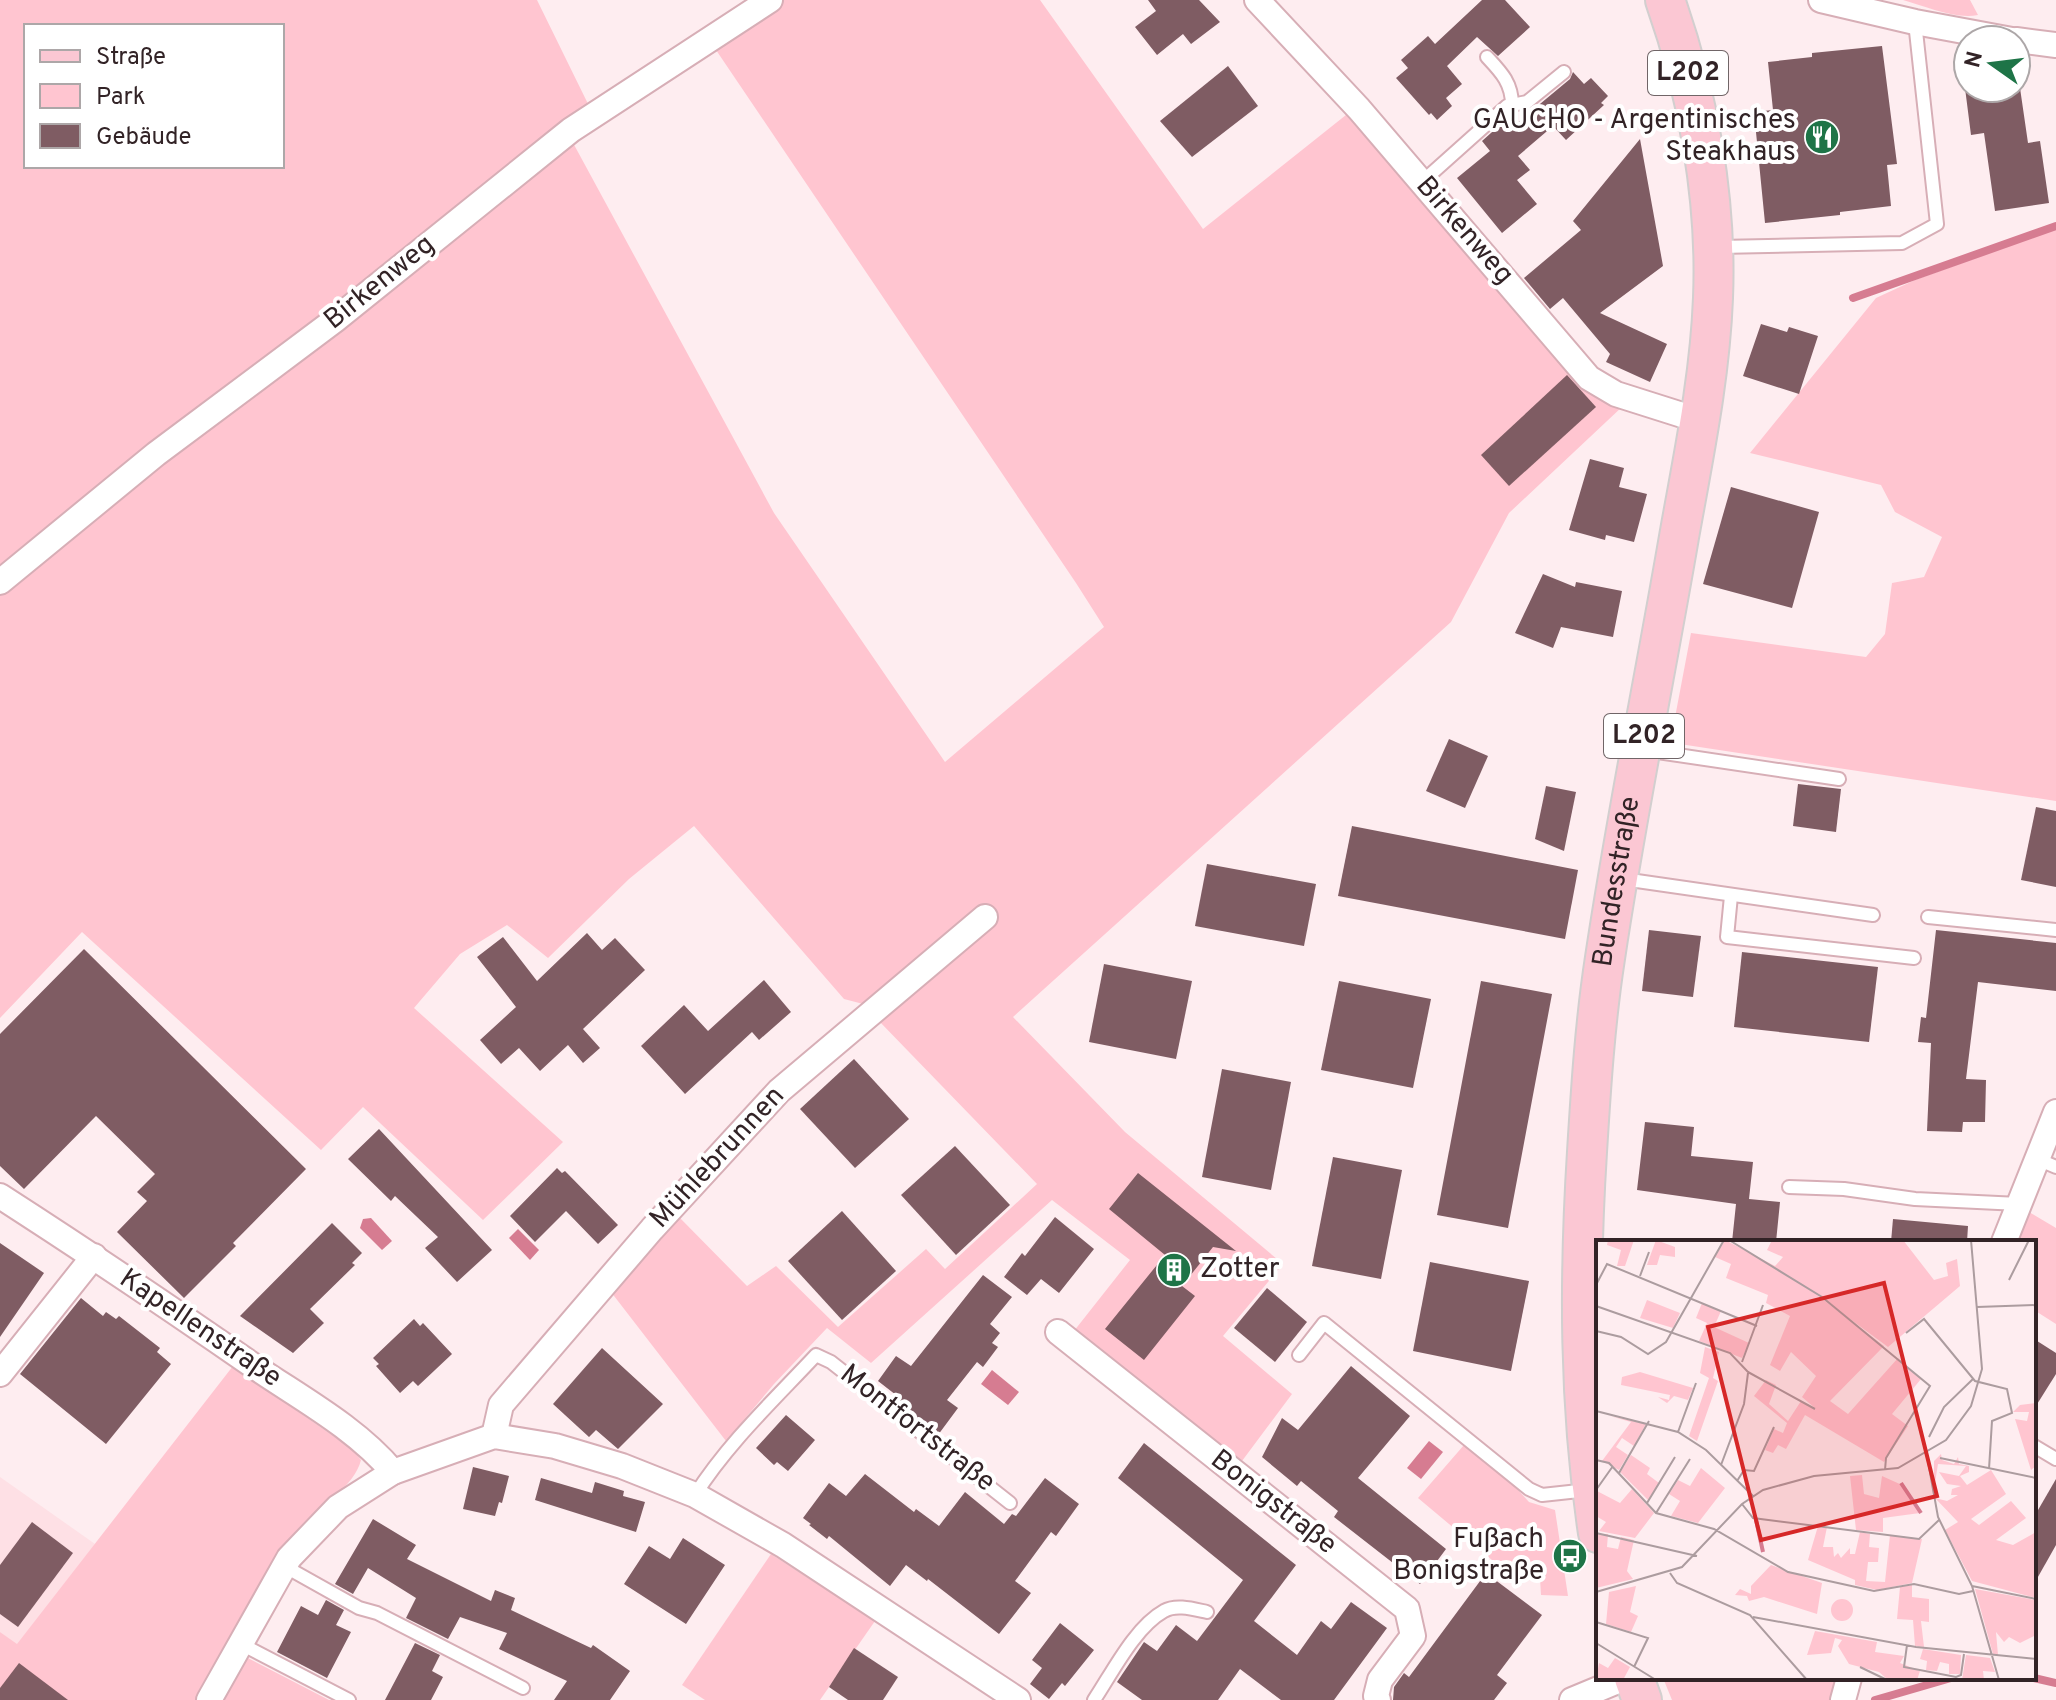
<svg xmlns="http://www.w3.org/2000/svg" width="2056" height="1700" font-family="Overpass,sans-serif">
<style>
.built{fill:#fee0e5}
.green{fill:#ffc5d0;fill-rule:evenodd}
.water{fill:#d67c91}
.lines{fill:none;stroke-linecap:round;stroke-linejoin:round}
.stream{stroke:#d67c91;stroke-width:8}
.building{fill:#7f5c63}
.service-casing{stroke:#d7aeb6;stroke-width:16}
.minor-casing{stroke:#d7aeb6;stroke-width:28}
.primary-casing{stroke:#d2cfcf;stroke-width:42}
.service{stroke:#fff;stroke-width:12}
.minor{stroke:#fff;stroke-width:24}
.primary{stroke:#fbc7d3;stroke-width:38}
.labels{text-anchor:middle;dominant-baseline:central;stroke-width:8;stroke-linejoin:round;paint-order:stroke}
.shield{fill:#fff;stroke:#706567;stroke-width:2}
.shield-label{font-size:26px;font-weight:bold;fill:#322326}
.poi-label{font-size:28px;fill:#322326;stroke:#fff;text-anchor:end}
.street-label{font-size:28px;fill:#322326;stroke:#fff}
.inset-river{fill:none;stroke:#d67c91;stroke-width:4}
.inset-road{fill:none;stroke:#ac9c9f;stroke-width:2}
.view{fill:#d62828;fill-opacity:0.15;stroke:#d62828;stroke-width:4}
.inset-edge{fill:none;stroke:#322326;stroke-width:4}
</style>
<rect width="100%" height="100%" fill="#feedf0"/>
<!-- built -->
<polygon class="built" points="0,1477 95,1544 17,1645 0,1632"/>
<!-- green -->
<g class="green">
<path d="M0,0H537L591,110L0,575ZM26,26H282V166H26Z"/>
<polygon points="779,0 1040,0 1203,229 1351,111 1623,406 1509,513 1451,622 1013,1017 1125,1132 1283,1264 1223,1336 1292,1394 1242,1461 1074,1331 1130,1260 1052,1200 871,1363 827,1328 774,1384 726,1441 611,1292 679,1217 747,1286 776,1266 838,1327 926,1249 945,1269 1037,1184 878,1020 997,916 988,905 867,1005 844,999 694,826 629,879 548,958 507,925 460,954 414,1008 563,1142 483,1220 363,1107 321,1150 82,932 0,1018 0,593 42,557 572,141 774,513 945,762 1104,627 1076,583 714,47"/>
<path d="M1903,0H1970L1978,15C1956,20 1925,6 1903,0Z"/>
<polygon points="2056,229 2056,801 1673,743 1673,728 1691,633 1866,657 1885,634 1892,583 1924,577 1942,537 1895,512 1881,485 1750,453 1876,298 1915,280"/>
<polygon points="2029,1212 2056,1228 2056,1324 2034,1310 2034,1242 2016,1242"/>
<path d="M233,1366L352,1449L361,1460C354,1487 324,1502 305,1523C260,1574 230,1641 196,1700H0V1632L17,1644Z"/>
<polygon points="1464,1445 1499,1469 1529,1502 1555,1510 1568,1596 1541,1595 1540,1578 1524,1569 1517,1581 1418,1498"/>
<polygon points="771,1554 875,1621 820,1700 705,1700 682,1685"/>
<polygon points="246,1657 329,1700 223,1700"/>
<polygon points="1663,1678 1838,1678 1832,1700 1672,1700"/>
</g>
<!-- water -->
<g class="water">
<polygon points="371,1218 392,1241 382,1250 360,1228 363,1219"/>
<polygon points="518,1229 539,1250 530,1260 509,1238"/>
<polygon points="992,1370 1019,1392 1008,1405 981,1384"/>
<polygon points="1429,1441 1443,1452 1421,1479 1407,1468"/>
</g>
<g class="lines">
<!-- stream -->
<g class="stream">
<polyline points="1853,298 2056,226"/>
<polyline points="2034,1678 2056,1683"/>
<polyline points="1875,1700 1951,1678"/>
</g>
</g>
<!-- building -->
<g class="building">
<polygon points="1148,0 1199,0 1220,22 1191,44 1183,34 1157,55 1135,27 1156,11"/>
<polygon points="1482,0 1505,0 1530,27 1498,56 1477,37 1447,66 1462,84 1446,98 1452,106 1437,120 1431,113 1429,115 1396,78 1408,68 1401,60 1428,36 1435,44"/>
<polygon points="1882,46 1897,164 1887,165 1891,206 1840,212 1840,215 1765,223 1754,112 1773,110 1768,62 1812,57 1812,53"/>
<polygon points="1228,66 1258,106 1192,157 1160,121"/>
<polygon points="1573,72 1584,84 1591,78 1608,96 1601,103 1604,105 1566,140 1553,126 1518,156 1530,170 1517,180 1537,204 1502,233 1457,178 1490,151 1482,141 1510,116 1516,124 1570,79"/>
<polygon points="1965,88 2020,88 2028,143 2040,141 2049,203 1995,211 1984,133 1971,135"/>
<polygon points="1640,139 1663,266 1600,313 1667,344 1650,382 1606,362 1610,354 1563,298 1550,309 1524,278 1581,230 1573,221"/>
<polygon points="1761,324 1787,332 1789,327 1818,336 1799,394 1743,376"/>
<polygon points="1567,375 1596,407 1509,486 1481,455"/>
<polygon points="1590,459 1624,468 1619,487 1647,494 1634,542 1606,535 1605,540 1569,530"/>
<polygon points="1731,487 1819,512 1792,608 1703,584"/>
<polygon points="1543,574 1575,587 1576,582 1622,591 1613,637 1561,627 1553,648 1515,633"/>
<polygon points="1449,739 1488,756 1465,808 1426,791"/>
<polygon points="1798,784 1841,789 1836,832 1793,826"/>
<polygon points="1546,786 1576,792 1564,851 1535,839"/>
<polygon points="2036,807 2056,811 2056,887 2021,880"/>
<polygon points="1352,826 1578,870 1565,939 1338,896"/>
<polygon points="1207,864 1316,884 1304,946 1195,926"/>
<polygon points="1649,930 1701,936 1693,997 1642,991"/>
<polygon points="1936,930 2056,943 2056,991 1978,982 1966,1079 1986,1080 1985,1122 1963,1122 1962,1132 1927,1131 1931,1043 1918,1042 1921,1017 1926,1018"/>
<polygon points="587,933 602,950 615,938 645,970 583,1029 600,1048 583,1063 568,1045 540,1071 519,1048 501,1064 480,1040 516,1007 477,957 503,937 537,981"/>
<polygon points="84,949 306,1169 233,1243 236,1246 184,1298 117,1232 147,1201 137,1192 155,1174 96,1116 24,1189 0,1166 0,1034"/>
<polygon points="1742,952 1878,967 1869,1042 1734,1027"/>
<polygon points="1104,964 1192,981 1176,1059 1089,1042"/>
<polygon points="764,980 791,1012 759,1040 752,1032 685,1094 641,1046 684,1005 708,1031"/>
<polygon points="1339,981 1431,999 1413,1088 1321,1070"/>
<polygon points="1481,981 1552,994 1508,1228 1437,1215"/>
<polygon points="854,1059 909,1119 855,1168 800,1109"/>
<polygon points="1222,1069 1291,1082 1271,1190 1202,1177"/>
<polygon points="1645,1122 1694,1127 1691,1156 1753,1162 1749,1199 1780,1202 1776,1242 1732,1242 1736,1204 1637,1190"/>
<polygon points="379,1129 492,1250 457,1282 425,1248 438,1237 395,1196 391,1201 348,1159"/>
<polygon points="955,1146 1010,1205 956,1255 901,1195"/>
<polygon points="1333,1157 1402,1170 1381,1279 1312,1266"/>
<polygon points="557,1168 562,1173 565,1171 618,1225 598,1244 566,1211 535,1242 510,1216"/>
<polygon points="1138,1173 1236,1251 1213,1247 1182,1286 1195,1296 1144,1360 1105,1329 1165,1255 1109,1209"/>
<polygon points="842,1211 896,1271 842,1320 788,1261"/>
<polygon points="1055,1217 1094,1249 1059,1293 1041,1279 1027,1295 1004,1277 1022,1253 1025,1256"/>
<polygon points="1893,1219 1968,1226 1967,1242 1891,1242"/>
<polygon points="332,1223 362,1253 352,1263 355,1265 310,1309 324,1323 293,1353 240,1316"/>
<polygon points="0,1243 44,1273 0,1337"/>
<polygon points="1430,1262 1529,1281 1511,1371 1413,1351"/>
<polygon points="983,1275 1012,1297 990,1324 1000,1333 992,1343 998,1347 983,1367 977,1362 947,1400 958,1408 938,1435 893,1399 896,1395 878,1381 896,1356 911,1366"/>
<polygon points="1267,1288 1307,1322 1275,1362 1234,1328"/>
<polygon points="81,1298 103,1316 106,1312 116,1319 119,1316 160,1348 157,1352 171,1364 106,1444 20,1374"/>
<polygon points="414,1319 420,1326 423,1323 452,1354 418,1386 413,1381 400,1393 376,1366 379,1364 373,1358"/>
<polygon points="2034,1339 2056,1353 2056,1374 2034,1409"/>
<polygon points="602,1348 663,1404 618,1449 596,1430 589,1437 553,1404"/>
<polygon points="1351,1366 1410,1416 1358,1478 1446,1549 1420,1584 1334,1517 1338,1511 1301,1481 1297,1486 1262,1457 1282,1418 1298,1430"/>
<polygon points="786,1415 815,1440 788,1471 777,1462 774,1465 756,1448"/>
<polygon points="1144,1443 1296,1565 1254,1621 1297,1655 1321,1621 1331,1629 1351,1602 1387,1628 1334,1700 1281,1700 1240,1669 1218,1700 1142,1700 1117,1682 1144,1642 1157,1651 1176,1625 1197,1641 1243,1580 1118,1478"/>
<polygon points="473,1467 509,1476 502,1503 499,1502 495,1516 463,1509"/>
<polygon points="865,1474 914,1512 916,1509 939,1526 965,1492 1004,1524 1012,1514 1016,1516 1045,1478 1079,1504 1056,1536 1051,1532 1015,1581 1031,1593 999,1634 928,1579 927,1581 906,1565 890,1586 829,1536 827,1539 809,1525 811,1524 803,1518 829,1483 846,1496"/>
<polygon points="541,1478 592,1493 595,1482 624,1491 623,1496 645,1502 636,1532 535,1500"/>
<polygon points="2056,1479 2056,1545 2034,1584 2034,1517"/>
<polygon points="373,1519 416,1545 407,1559 491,1601 495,1590 515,1598 511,1610 591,1648 593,1645 630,1671 610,1700 554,1700 567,1681 499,1649 507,1633 460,1617 448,1639 406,1618 416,1598 368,1568 353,1594 335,1584"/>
<polygon points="32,1522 73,1553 18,1627 0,1614 0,1565"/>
<polygon points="683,1538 725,1565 686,1624 624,1584 649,1546 670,1559"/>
<polygon points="1486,1573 1542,1615 1497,1675 1507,1683 1494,1700 1393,1700 1394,1687 1404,1673 1409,1677"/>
<polygon points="326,1600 344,1610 336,1625 351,1632 327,1678 277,1652 301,1606 318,1615"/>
<polygon points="1060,1623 1094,1650 1065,1686 1062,1683 1049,1699 1030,1684 1042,1668 1032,1660"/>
<polygon points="415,1643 440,1655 432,1671 443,1677 431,1700 385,1700"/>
<polygon points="854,1648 898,1677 883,1700 848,1700 829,1687"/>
<polygon points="19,1663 68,1700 0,1700 0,1688"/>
</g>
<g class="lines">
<!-- service casing -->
<g class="service-casing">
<g id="service">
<path d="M1487,57C1501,72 1512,83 1512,105"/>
<polyline points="1422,182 1507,106 1527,102 1564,72"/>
<polyline points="1719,247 1902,243 1937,224 1915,22"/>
<polyline points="1644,750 1839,779"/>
<polyline points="1623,879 1873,915"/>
<polyline points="1731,896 1727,937 1914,958"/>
<polyline points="1928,917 2056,930"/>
<polyline points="2037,1159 2056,1167"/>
<polyline points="1789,1187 1844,1189 1915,1199 2019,1204"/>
<polyline points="1299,1355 1324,1323 1529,1489 1542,1495 1588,1490"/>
<polyline points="2034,1446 2056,1459"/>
<path d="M695,1495C728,1443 774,1400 816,1355L831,1362L1010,1503"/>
<polyline points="284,1566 359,1608 377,1613 523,1688"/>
<polyline points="241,1644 349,1700"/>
<path d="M1094,1700C1112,1673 1135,1627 1164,1611C1176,1604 1193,1609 1207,1612"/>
</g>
</g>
<!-- minor casing -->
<g class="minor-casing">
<g id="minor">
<polyline points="1257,0 1359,109 1589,378 1616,394 1698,420"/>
<polyline points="1821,0 1915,22 2012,40"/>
<polyline points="2016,40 2056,45"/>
<polyline points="0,582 156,454 335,320 571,130 770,0"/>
<path d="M0,1196C87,1252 173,1310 258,1369C304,1400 357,1429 393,1472"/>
<polyline points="2004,1242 2056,1112"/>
<polyline points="1058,1332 1407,1609 1413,1636 1380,1680 1376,1696 1378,1700"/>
<polyline points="0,1374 94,1256"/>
<polyline points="494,1436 501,1405 652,1229 779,1091 985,917"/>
<polyline points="209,1700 289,1558 338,1507 393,1472 494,1436 555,1446 622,1466 695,1495 783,1545 1018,1700"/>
<polyline points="1572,1700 1625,1678"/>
<polyline points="1843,1700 1849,1678"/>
</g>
</g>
<!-- primary casing -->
<g class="primary-casing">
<g id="primary">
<path id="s1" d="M1598,1533C1579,1406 1579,1279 1587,1152C1591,1087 1595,1023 1605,958C1626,817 1655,677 1679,537C1693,458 1710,378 1713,298C1717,199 1698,93 1665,0"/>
<polyline points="1634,1678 1642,1700"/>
</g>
</g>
<!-- service -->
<use href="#service" class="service"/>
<!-- minor -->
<use href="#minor" class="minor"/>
<!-- primary -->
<use href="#primary" class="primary"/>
</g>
<!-- icons -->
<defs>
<g id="restaurant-disc" transform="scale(1.8)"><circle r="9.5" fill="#1e7447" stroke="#fff"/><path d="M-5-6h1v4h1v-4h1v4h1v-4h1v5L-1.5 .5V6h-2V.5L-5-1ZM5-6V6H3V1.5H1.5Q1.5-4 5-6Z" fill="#fff"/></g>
<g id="building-disc" transform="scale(1.8)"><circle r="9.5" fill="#1e7447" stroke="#fff"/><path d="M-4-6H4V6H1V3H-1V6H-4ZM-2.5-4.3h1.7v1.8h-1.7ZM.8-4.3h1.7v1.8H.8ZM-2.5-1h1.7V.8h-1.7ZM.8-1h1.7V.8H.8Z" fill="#fff"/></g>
<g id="bus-disc" transform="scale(1.8)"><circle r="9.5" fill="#1e7447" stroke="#fff"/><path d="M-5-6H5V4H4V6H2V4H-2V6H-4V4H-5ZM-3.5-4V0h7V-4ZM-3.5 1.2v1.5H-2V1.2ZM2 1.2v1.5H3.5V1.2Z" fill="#fff"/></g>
</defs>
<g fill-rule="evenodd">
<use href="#restaurant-disc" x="1822" y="137"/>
<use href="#building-disc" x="1174" y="1270"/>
<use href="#bus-disc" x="1570" y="1556"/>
</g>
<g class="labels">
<!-- shield labels -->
<g class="shield">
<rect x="1648" y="51" width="80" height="44" rx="6"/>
<rect x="1604" y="714" width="80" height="44" rx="6"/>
</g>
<g class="shield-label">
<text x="1688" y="73">L202</text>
<text x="1644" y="736">L202</text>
</g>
<!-- poi labels -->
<g class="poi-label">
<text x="1796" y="121">GAUCHO - Argentinisches<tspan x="1796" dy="32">Steakhaus</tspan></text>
<text x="1200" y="1270" text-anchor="start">Zotter</text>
<text x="1544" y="1540">Fußach<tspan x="1544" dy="32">Bonigstraße</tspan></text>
</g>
<!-- street labels -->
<g class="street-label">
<text transform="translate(1464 231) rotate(49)">Birkenweg</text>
<text transform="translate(380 283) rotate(-39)">Birkenweg</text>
<text stroke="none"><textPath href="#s1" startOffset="654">Bundesstraße</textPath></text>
<text transform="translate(718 1158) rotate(-47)">Mühlebrunnen</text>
<text transform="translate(200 1329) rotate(34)">Kapellenstraße</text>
<text transform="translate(917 1429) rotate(38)">Montfortstraße</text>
<text transform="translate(1273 1503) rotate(38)">Bonigstraße</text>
</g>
</g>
<!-- overview -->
<g transform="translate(1596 1240)">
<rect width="440" height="440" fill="#feedf0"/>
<path d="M12,0H38L29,26H21L25,10L11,5ZM60,0L79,7V17L64,15L61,25H51L48,33ZM129,0L179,26L187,17L171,10L176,0H307L338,40L352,36L350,23L361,19L364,46L292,107L212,48L288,106L234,161L252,174L302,118L325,139L296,174L312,186L288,222L209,175L190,209L182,205L177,213L169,210L178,189L187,193L191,183L158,156L170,140L180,145L173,164L192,181L205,161L220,169L206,157L220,136L195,112L184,131L174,125L194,76L170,63L172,55L130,38L135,24L119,17ZM51,60L84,73L77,88L44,78ZM106,63L125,71L118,87L153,103L146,118L103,101L111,83L100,78ZM109,107L123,112L117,138L122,141L101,201L93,196L113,138L104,133ZM44,132L97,148L92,160L78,156L71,163L62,157L73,160L74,155L25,145L26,137ZM440,163V226L435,230L419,179L431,181L433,172H417L424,165ZM14,176L50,184L38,206L26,198L20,207L32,215L23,230L6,221L35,182ZM345,214L346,220L358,224L362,217L363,224L373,226V232L364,236L371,245L395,230L410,254L375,279L383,285L415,261L430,278L400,300L417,305L440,292V358L376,341L349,290L362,282L339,258L351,261L362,255H355L356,249L365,246L351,244L343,232L363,236L370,226L342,224L338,249V221ZM35,215L54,228L51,234L63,243L52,260L24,232ZM105,228L129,248L102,283L75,276L84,261L73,254L82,240L94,246ZM266,235L268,254L283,258L286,236L306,245L324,273L287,278V292L260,290L254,236ZM36,249L58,273L39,298L3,291L10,282L0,276L1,251L24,263ZM222,286L231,287L227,307H237L238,317L242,313L245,318L254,308V314H259L264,292L274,294L273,307L283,308L282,322H272L270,341L289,342L294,295L326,299L316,343L281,350L259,345V340L212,320ZM0,294H12L11,307L22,309L25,297L38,300L31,331L37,339L0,348ZM175,325L226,343L221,374L168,357L153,361L151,356L139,355L144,349L155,354V346ZM316,345V357L333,359V382L325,381L328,407L319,406L317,380L301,379L304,347ZM40,346L34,372L42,376L35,392L10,384L13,352ZM379,349L440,360V395L424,403L413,397L408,402L400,392L402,415L397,414ZM235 370a11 11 0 1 1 22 0a11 11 0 1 1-22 0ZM219,391L281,402L279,412L308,416L304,423L324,431L321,440H292L283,432L253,424L242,406L246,400L239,398L235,413L211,415ZM327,409L365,415L364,434H353V424L344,422L341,431L330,430L331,421L324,419ZM370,415L394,418L399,432L387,431L388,440H366ZM19,418L34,427L27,440H0L3,423L12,428Z" fill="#ffc5d0"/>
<path class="inset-river" d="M305,243L325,273M160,280L167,312"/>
<path class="inset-road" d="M133,0L226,57L334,146L290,218L289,230M44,36L53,12M413,40L433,0M0,45L11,24L161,86M0,66L134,113L152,132M381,67L440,65M0,91L25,97L52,114L70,102L128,0M310,93L328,79L379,141L411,149L416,173L396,181L393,229M146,122L167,65M152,132L219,169M0,171L82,192L110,210L157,256M82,192L100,143M333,197L348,167L377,139M331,216L342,277L376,346L403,440M344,218L440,238M0,220L13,223L60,273L118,289L192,332L278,351L318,344L363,354L377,351M125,225L148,164L152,133M23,233L53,181M141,241L148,230L158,231L178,187M0,250L17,226M51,263L79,217M146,264L157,278L323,299L343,280M60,273L94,219M0,293L101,316M74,333L81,343L154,375L211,440M376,346L440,359M0,352L86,327L146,264L167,250L218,236L302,228L350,200L375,166L386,129L375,0M157,377L320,407L440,419M0,382L52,398L38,427M0,403L60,440M311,405L308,427L360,437L365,435L368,414M264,427L291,440"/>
<path class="view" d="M288,43L341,256L165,300L112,87Z"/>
<rect width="440" height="440" class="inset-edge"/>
</g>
<!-- legend -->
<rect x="24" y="24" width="260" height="144" fill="#ffffff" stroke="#ada7a8" stroke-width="2"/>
<rect x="40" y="50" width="40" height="12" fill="#fbc7d3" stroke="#ada7a8" stroke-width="2"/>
<text x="96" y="64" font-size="24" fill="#322326">Straße</text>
<rect x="40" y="84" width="40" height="24" fill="#ffc5d0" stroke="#ada7a8" stroke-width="2"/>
<text x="96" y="104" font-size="24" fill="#322326">Park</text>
<rect x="40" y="124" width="40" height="24" fill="#7f5c63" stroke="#ada7a8" stroke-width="2"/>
<text x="96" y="144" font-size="24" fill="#322326">Gebäude</text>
<!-- north arrow -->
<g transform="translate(1992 64) rotate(284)"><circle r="38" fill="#ffffff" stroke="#ada7a8" stroke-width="2"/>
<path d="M0-6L14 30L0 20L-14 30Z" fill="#1e7447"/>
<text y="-12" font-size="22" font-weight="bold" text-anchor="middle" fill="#322326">N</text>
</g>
</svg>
